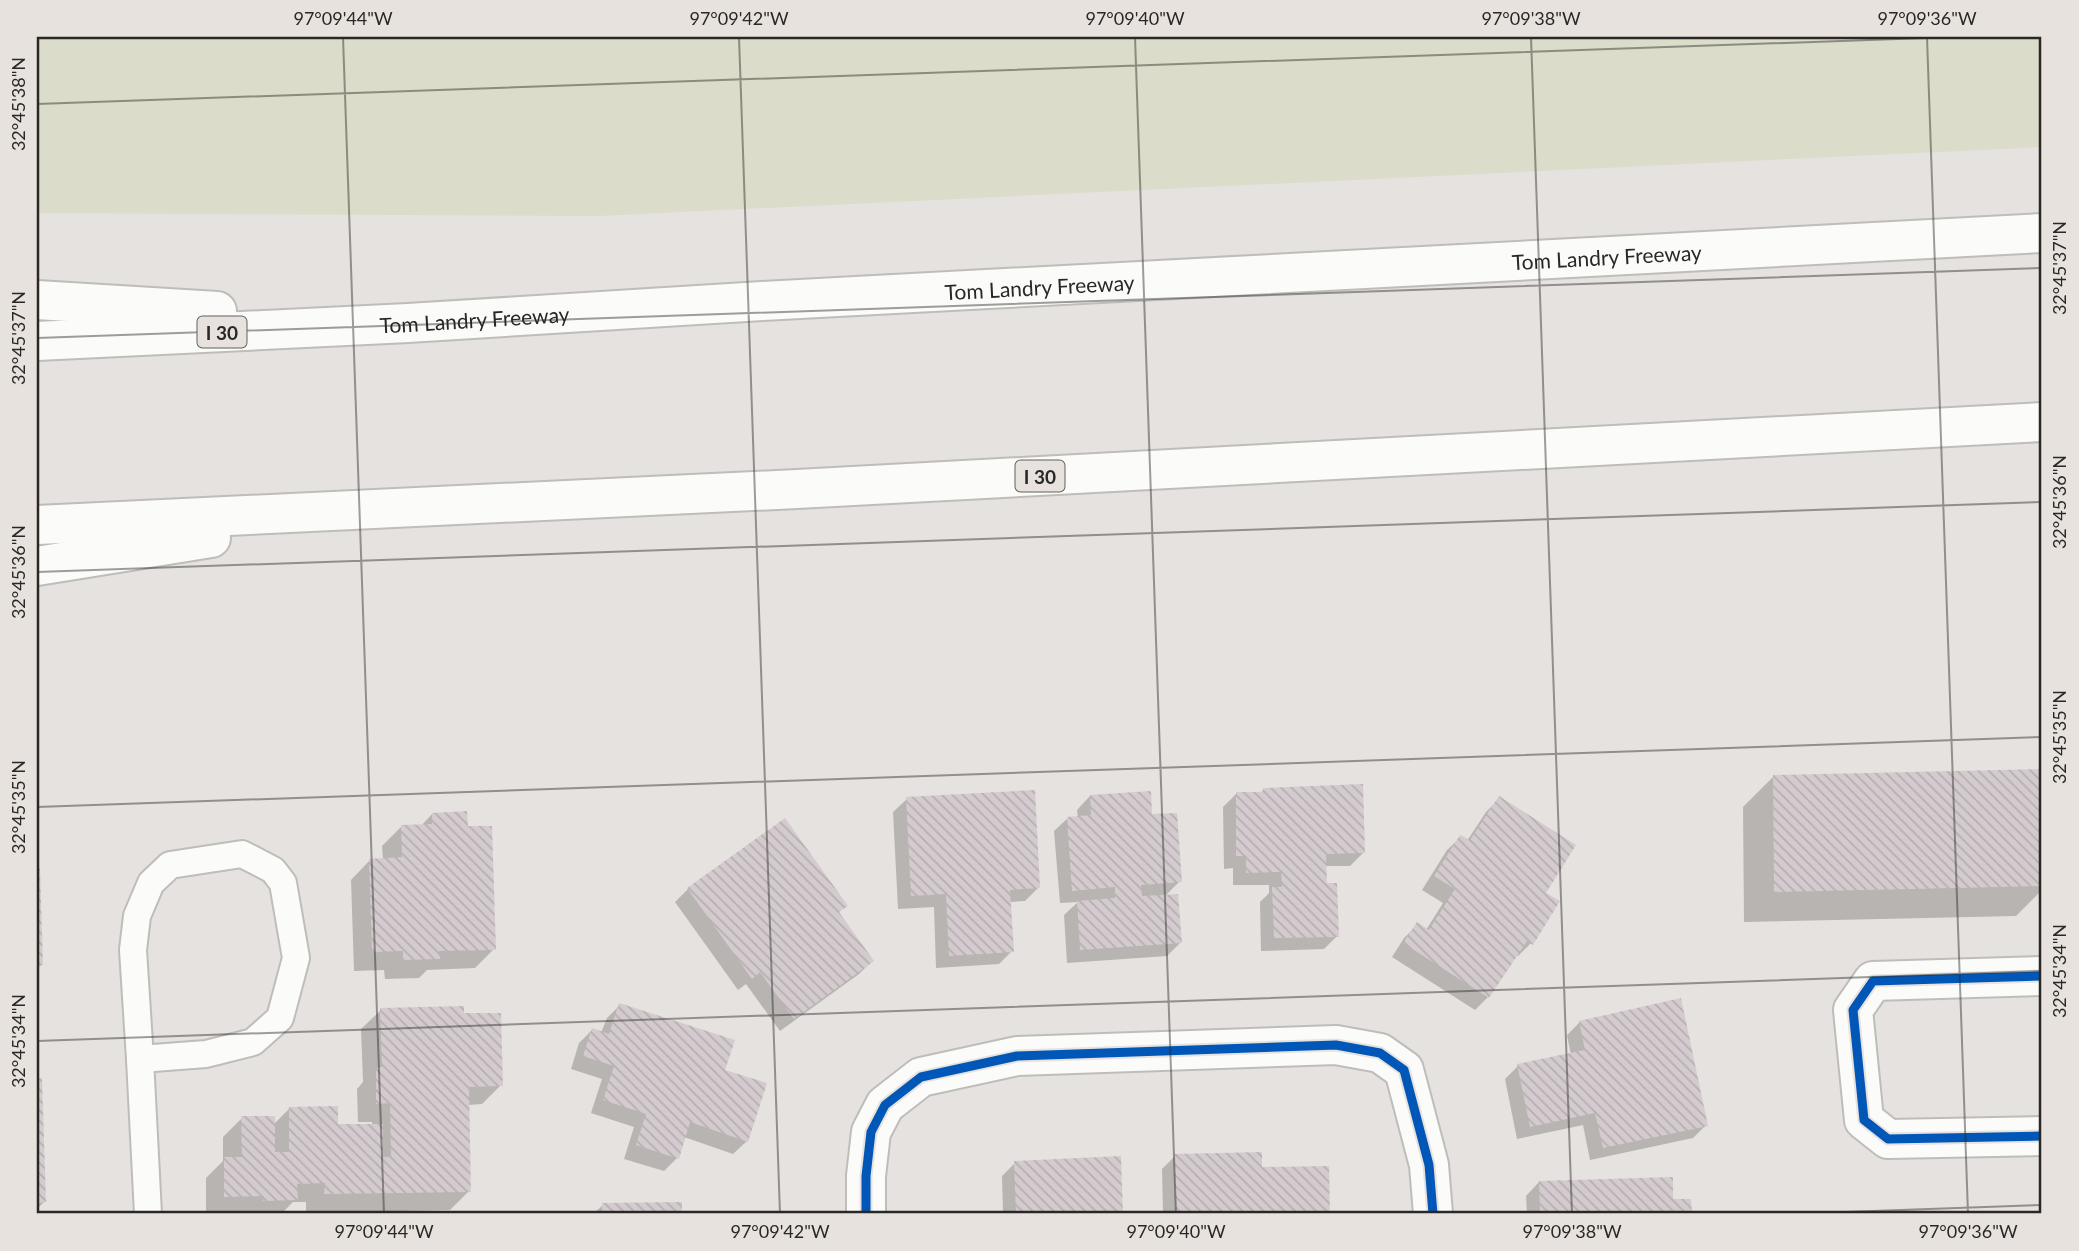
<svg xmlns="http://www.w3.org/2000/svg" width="2079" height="1251" font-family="Lato,sans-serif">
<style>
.grass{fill:#dcdcca}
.shadow{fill:#0003}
.building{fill:url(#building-back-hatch)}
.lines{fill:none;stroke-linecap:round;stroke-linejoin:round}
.lane-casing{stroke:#bebdba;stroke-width:30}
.street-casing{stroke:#bebdba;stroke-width:42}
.highway-casing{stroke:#bebdba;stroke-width:42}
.lane{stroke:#fbfbfa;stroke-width:26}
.street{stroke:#fbfbfa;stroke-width:38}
.highway{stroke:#fbfbfa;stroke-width:38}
.cycleway-casing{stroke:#e7e2dd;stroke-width:13}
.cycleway{stroke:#0057b8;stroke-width:9}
.ticks{fill:none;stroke:#2a2826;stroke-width:2;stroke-opacity:0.45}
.labels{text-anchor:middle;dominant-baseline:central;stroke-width:6;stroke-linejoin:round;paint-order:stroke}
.shield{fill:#e7e2dd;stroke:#63605d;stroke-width:2}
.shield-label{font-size:19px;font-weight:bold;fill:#2a2826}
.street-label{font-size:21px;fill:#2a2826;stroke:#e7e2dd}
.neatline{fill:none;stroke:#2a2826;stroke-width:2.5}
.ticks-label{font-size:18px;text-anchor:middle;fill:#2a2826}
</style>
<defs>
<pattern id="building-back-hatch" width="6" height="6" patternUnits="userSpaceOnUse" patternTransform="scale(1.75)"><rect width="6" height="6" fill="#d4cbce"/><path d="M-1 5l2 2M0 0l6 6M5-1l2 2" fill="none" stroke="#b6aeb1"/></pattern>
</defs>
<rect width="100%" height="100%" fill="#e5e2df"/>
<!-- grass -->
<polygon class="grass" points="37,37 2042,37 2042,147 598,216 37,213"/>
<!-- shadow -->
<g class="shadow">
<polygon points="2042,771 2042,890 2016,916 1744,922 1743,807 1773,777"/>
<polygon points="1264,789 1363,853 1350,866 1325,866 1325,885 1337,936 1324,949 1261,951 1260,902 1269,893 1269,885 1233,885 1233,868 1224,869 1223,807 1236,794 1260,794"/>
<polygon points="1090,796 1151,816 1180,881 1165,896 1180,943 1167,956 1067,963 1064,915 1078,902 1060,903 1054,831 1068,818 1078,818 1077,810"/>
<polygon points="907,799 1038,888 1025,901 1009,902 1012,951 999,964 936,968 934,907 898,909 893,812"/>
<polygon points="1499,799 1543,893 1531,943 1518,956 1515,955 1488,997 1475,1010 1392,957 1404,938 1417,925 1426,930 1443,903 1422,890 1447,850 1461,837 1467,841 1486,812"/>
<polygon points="432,814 494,949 475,968 427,970 419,978 385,979 384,970 354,971 351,880 370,860 383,860 382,846 401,827 420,827"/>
<polygon points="37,871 41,965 37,969"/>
<polygon points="688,889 845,906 838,913 872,961 859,974 780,1031 746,984 738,990 675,902"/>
<polygon points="620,1005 723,1071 747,1141 733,1154 684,1137 677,1158 664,1171 624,1159 634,1127 591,1113 602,1079 571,1069 579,1043 592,1030 601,1033 607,1018"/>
<polygon points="381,1010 463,1015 501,1085 482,1104 468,1105 469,1191 450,1210 306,1213 306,1202 293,1202 281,1214 206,1214 206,1178 223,1161 223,1137 242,1118 273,1125 289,1109 336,1126 372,1126 372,1122 358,1122 357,1089 363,1082 361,1029"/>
<polygon points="1580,1022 1706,1125 1693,1138 1590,1160 1583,1125 1517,1139 1505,1079 1518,1066 1571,1055 1567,1035"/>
<polygon points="37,1080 41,1080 44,1202 37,1209"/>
<polygon points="1175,1156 1261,1169 1328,1168 1328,1214 1163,1214 1162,1169"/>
<polygon points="1119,1158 1122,1214 1003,1214 1002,1176 1015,1163"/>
<polygon points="1539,1182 1672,1201 1689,1201 1690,1214 1527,1214 1526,1196"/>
<polygon points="680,1204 680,1214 593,1214 603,1205"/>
</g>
<!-- building -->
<g class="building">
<polygon points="2042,769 2042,886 1774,892 1773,775"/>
<polygon points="1363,784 1365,853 1326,854 1327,883 1337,883 1339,937 1274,938 1272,887 1282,887 1281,872 1246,873 1246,856 1236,856 1236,792 1263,792 1263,788"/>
<polygon points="1035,790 1040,888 1010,890 1014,952 949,956 946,894 911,896 906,797"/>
<polygon points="1151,791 1152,814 1177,813 1182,882 1141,885 1142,896 1178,894 1182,943 1080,950 1077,901 1115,898 1115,887 1072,891 1067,817 1091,815 1090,795"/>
<polygon points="1499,796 1576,845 1546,893 1560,901 1533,945 1527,941 1489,998 1403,943 1417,922 1429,930 1455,889 1434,876 1460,835 1470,840"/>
<polygon points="467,811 468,826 492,826 496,950 439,951 440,959 403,960 403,951 372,952 369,859 402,857 401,825 432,824 432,813"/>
<polygon points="785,818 848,906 839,912 874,961 794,1019 760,972 752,979 687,888"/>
<polygon points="37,869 40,869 43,965 37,966"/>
<polygon points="1681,998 1708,1126 1603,1148 1595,1113 1530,1127 1517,1064 1585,1050 1579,1021"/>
<polygon points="619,1003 735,1040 725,1070 767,1083 748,1142 690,1122 679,1159 636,1145 646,1114 603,1100 614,1066 583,1056 592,1028 609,1034"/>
<polygon points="464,1006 464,1013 501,1013 503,1086 469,1087 471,1192 324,1194 325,1183 297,1184 298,1200 263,1201 264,1196 224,1197 224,1157 242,1157 241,1116 275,1116 275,1152 289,1152 289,1107 338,1106 338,1124 383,1124 383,1157 391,1157 390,1103 376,1104 376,1068 382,1067 380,1008"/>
<polygon points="42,1078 46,1202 37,1203 37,1079"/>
<polygon points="1262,1152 1262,1167 1329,1166 1330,1214 1176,1214 1174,1154"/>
<polygon points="1121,1156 1123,1214 1016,1214 1014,1161"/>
<polygon points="1673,1177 1673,1199 1691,1199 1692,1214 1540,1214 1539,1181"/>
<polygon points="682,1202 682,1214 602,1214 602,1203"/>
</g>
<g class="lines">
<!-- lane casing -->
<g class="lane-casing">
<g id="lane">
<polygon points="242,854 273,870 283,883 296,958 280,1018 253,1042 206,1054 140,1059 133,950 137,916 151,883 170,865"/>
<polyline points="140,1059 148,1214"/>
</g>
</g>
<!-- street casing -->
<g class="street-casing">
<g id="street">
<polyline points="2042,976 1873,981 1853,1010 1864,1120 1888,1139 2042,1136"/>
<polyline points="866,1214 866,1176 871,1132 885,1105 921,1077 1017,1056 1336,1045 1380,1053 1404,1070 1429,1165 1433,1214"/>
</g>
</g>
<!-- highway casing -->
<g class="highway-casing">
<g id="highway">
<polyline points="37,300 217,311"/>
<path id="s1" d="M37,341L408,323L762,301L2042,233"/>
<polyline points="37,525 797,489 2042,422"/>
<polyline points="37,566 211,538"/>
</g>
</g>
<!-- lane -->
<use href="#lane" class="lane"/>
<!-- street -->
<use href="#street" class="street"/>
<!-- highway -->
<use href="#highway" class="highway"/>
<!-- cycleway casing -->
<g class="cycleway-casing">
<g id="cycleway">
<polyline points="2042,976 1873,981 1853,1010 1864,1120 1888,1139 2042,1136"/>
<polyline points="866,1214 866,1176 871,1132 885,1105 921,1077 1017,1056 1336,1045 1380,1053 1404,1070 1429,1165 1433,1214"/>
</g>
</g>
<!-- cycleway -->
<use href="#cycleway" class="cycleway"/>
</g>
<!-- ticks -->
<path class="ticks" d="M343,37L384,1214M739,37L780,1214M1135,37L1176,1214M1531,37L1572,1214M1927,37L1968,1214M37,104L1954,37M37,338L2042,268M37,572L2042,502M37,807L2042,737M37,1041L2042,971M1789,1214L2042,1205"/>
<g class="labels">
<!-- shield labels -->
<g class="shield">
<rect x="197.5" y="316.5" width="49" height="31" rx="5"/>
<rect x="1015.5" y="460.5" width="49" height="31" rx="5"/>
</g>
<g class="shield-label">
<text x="222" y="332">I 30</text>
<text x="1040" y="476">I 30</text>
</g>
<!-- street labels -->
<g class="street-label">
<text stroke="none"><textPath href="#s1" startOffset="1572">Tom Landry Freeway</textPath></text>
<text stroke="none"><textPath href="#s1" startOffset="1004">Tom Landry Freeway</textPath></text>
<text stroke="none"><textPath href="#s1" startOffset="438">Tom Landry Freeway</textPath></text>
</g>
</g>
<!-- border -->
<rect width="2079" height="1251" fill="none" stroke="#e7e2dd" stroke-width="77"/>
<rect x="38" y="38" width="2002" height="1174" class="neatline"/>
<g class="ticks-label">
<text x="343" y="25">97°09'44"W</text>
<text x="739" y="25">97°09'42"W</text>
<text x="1135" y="25">97°09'40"W</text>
<text x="1531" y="25">97°09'38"W</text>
<text x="1927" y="25">97°09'36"W</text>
<text transform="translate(19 104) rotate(-90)" y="6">32°45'38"N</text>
<text transform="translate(2060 268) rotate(-90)" y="6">32°45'37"N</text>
<text transform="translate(19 338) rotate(-90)" y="6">32°45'37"N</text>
<text transform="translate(2060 502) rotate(-90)" y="6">32°45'36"N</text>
<text transform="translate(19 572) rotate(-90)" y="6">32°45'36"N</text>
<text transform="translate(2060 737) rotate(-90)" y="6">32°45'35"N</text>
<text transform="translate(19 807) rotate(-90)" y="6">32°45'35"N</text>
<text transform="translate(2060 971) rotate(-90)" y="6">32°45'34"N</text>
<text transform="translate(19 1041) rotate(-90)" y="6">32°45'34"N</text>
<text x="384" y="1238">97°09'44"W</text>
<text x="780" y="1238">97°09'42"W</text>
<text x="1176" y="1238">97°09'40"W</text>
<text x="1572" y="1238">97°09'38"W</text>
<text x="1968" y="1238">97°09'36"W</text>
</g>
</svg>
